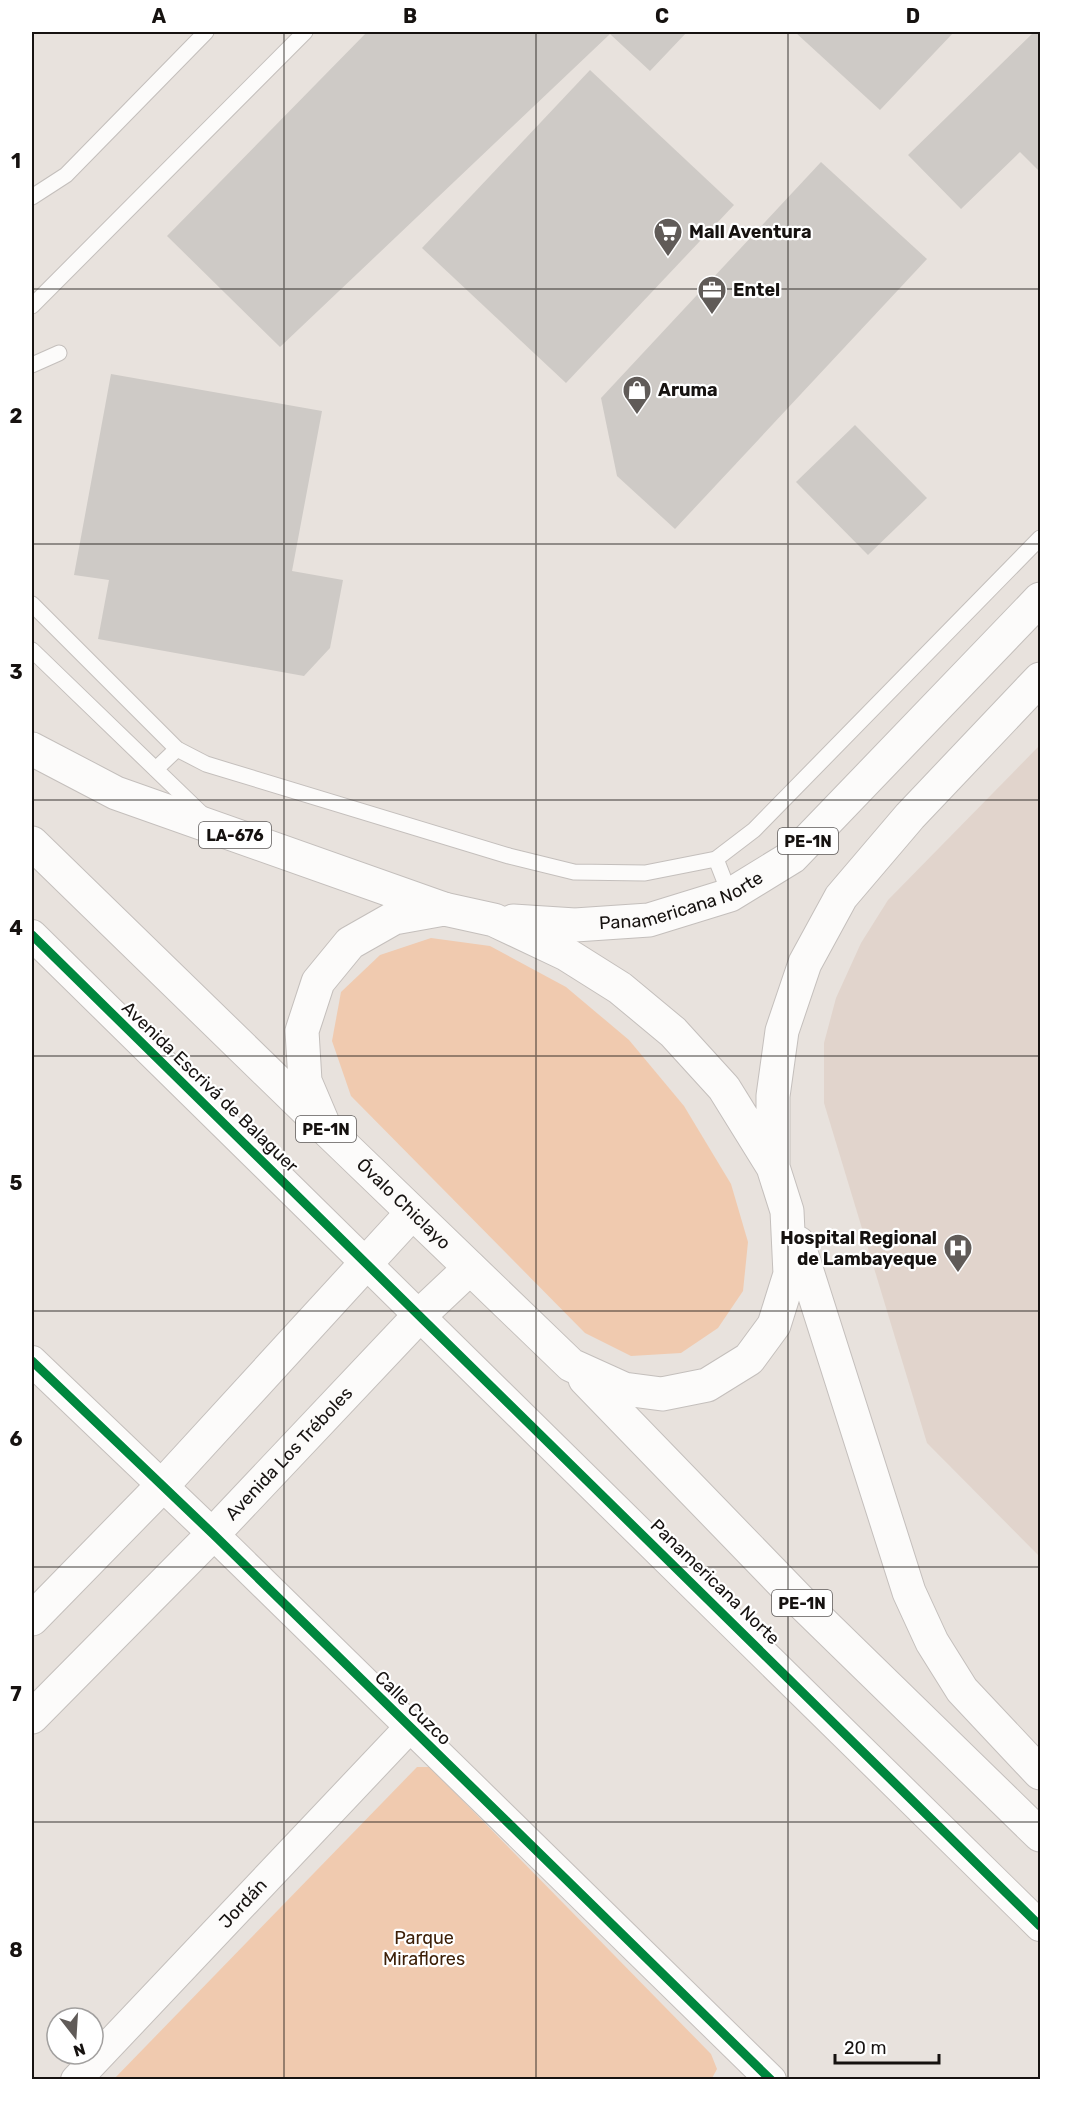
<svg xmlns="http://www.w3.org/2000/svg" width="1072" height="2111" font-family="Rubik,sans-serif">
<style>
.built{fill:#e1d4cc}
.green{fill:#f0caaf}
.building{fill:#cecac6}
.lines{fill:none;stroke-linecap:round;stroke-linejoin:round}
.lane-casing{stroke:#c4bfbc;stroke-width:17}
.street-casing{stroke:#c4bfbc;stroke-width:32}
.secondary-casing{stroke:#c4bfbc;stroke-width:35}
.primary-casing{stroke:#c4bfbc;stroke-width:35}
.highway-casing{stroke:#c4bfbc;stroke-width:35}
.lane{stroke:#fcfbfa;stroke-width:15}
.street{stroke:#fcfbfa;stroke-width:30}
.secondary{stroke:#fcfbfa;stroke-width:33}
.primary{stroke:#fcfbfa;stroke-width:33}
.highway{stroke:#fcfbfa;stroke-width:33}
.cycleway-casing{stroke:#fff;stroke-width:13}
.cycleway{stroke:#00873e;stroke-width:9}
.grid{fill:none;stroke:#161210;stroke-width:1.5;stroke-opacity:0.55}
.labels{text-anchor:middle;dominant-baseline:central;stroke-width:4.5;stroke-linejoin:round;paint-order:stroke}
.shield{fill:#fff;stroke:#5c5958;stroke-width:1.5}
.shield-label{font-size:16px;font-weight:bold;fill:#161210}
.poi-label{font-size:18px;font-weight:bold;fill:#161210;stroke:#fff;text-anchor:start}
.street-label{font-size:18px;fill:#161210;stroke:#fff}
.park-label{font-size:18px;fill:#3e2008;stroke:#fff}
.neatline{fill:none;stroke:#161210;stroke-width:2}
.grid-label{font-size:20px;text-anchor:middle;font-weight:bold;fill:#161210}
</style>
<rect width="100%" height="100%" fill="#e8e2dd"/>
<!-- built -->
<polygon class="built" points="1040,745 1040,1557 927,1443 824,1103 824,1043 836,998 861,943 888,900"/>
<!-- green -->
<g class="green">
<polygon points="431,938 490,946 566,987 629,1040 684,1106 731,1184 748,1242 743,1291 718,1328 681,1353 631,1356 585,1333 351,1096 332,1041 341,992 380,955"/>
<polygon points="417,1767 430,1767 711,2054 717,2069 711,2080 113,2080"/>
</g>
<!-- building -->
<g class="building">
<polygon points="367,32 687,32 650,71 610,34 280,347 167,236"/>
<polygon points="795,32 954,32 880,110"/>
<polygon points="1034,32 1040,32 1040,172 1020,152 961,209 908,155"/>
<polygon points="590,70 734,205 566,383 422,248"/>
<polygon points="821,162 927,259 675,529 617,476 601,398"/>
<polygon points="111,374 322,411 292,571 343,580 330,648 304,676 98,639 109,580 74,575"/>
<polygon points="855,425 927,498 868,555 796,482"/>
</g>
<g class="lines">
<!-- lane casing -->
<g class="lane-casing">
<g id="lane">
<polyline points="32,197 66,175 206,32"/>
<polyline points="32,306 305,32"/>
<polyline points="32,365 59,353"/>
<polyline points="32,604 177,749 206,764 509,856 574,872 645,873 716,859 754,830 1040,538"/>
<polyline points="32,650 202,814"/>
<polyline points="156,769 177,749"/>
<polyline points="716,859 730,895"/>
</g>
</g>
<!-- street casing -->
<g class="street-casing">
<g id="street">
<polyline points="32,935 1040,1926"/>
<polyline points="32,1361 213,1534 771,2080"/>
<path id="s1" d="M76,2080L410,1727"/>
</g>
</g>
<!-- secondary casing -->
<g class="secondary-casing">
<g id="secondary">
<polyline points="32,1619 162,1486 412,1213"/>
<path id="s2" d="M32,1717L213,1534L419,1316L470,1268"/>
</g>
</g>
<!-- primary casing -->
<g class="primary-casing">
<g id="primary">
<polyline points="32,749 116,793 444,909"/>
<polyline points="32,843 325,1128"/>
</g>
</g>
<!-- highway casing -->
<g class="highway-casing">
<g id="highway">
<path id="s3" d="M513,921L575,925L649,920L730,895L792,857L1040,599"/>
<path id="s4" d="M773,1167L724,1088L673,1032L620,988L566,954L494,920L444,909L394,918L350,943L318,982L302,1031L305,1081L325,1128L571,1365L624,1389L662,1394L707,1385L749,1359L774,1325L790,1274L787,1211L773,1167V1096L782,1031L805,963L841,897L910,816L1040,679"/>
<polyline points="798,1243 909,1592 932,1642 962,1690 1040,1773"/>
<polyline points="585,1379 801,1602 1040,1835"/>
</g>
</g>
<!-- lane -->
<use href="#lane" class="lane"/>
<!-- street -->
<use href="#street" class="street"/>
<!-- secondary -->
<use href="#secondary" class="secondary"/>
<!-- primary -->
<use href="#primary" class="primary"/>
<!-- highway -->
<use href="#highway" class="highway"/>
<!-- cycleway casing -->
<g class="cycleway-casing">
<g id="cycleway">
<polyline points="32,935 1040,1926"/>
<polyline points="32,1361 213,1534 771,2080"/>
</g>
</g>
<!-- cycleway -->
<use href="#cycleway" class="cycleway"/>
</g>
<!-- grid -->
<path class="grid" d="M284,32V2080M536,32V2080M788,32V2080M32,289H1040M32,544H1040M32,800H1040M32,1056H1040M32,1311H1040M32,1567H1040M32,1822H1040"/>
<!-- icons -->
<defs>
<g id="supermarket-pin" transform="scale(1.5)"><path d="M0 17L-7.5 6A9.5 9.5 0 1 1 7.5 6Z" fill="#605b58" stroke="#fff"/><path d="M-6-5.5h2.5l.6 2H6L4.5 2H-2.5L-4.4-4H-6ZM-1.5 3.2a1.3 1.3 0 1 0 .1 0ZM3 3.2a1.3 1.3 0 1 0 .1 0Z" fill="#fff"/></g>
<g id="office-pin" transform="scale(1.5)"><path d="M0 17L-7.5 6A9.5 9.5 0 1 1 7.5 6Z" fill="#605b58" stroke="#fff"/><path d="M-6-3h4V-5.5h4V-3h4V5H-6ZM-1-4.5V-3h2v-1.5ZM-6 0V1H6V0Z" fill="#fff"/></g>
<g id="shop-pin" transform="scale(1.5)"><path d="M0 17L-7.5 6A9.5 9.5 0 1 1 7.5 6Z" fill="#605b58" stroke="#fff"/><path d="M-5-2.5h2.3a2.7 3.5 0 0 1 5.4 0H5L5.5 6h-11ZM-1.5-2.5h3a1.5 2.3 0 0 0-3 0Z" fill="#fff"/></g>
<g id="hospital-pin" transform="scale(1.5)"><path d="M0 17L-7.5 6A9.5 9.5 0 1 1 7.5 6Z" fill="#605b58" stroke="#fff"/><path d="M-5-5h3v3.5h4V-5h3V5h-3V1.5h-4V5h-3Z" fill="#fff"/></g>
</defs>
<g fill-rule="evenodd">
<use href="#supermarket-pin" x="668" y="232"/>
<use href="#office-pin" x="712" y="290"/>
<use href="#shop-pin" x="637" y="390"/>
<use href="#hospital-pin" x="958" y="1248"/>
</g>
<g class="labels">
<!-- shield labels -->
<g class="shield">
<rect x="199" y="822" width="72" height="26" rx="4.5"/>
<rect x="778" y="828" width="60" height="26" rx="4.5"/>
<rect x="296" y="1116" width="60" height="26" rx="4.5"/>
<rect x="772" y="1590" width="60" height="26" rx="4.5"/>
</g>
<g class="shield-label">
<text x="235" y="835">LA-676</text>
<text x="808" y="841">PE-1N</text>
<text x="326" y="1129">PE-1N</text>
<text x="802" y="1603">PE-1N</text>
</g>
<!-- poi labels -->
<g class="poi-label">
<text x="689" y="232">Mall Aventura</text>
<text x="733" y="290">Entel</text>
<text x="658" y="390">Aruma</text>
<text x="937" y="1238" text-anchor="end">Hospital Regional<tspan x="937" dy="21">de Lambayeque</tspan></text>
</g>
<!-- street labels -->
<g class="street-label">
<text stroke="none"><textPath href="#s3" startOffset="172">Panamericana Norte</textPath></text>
<text transform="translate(210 1087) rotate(44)">Avenida Escrivá de Balaguer</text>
<text stroke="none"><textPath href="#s4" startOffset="846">Óvalo Chiclayo</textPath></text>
<text stroke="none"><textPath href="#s2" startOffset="368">Avenida Los Tréboles</textPath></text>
<text transform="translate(715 1582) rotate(44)">Panamericana Norte</text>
<text transform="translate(413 1708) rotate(44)">Calle Cuzco</text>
<text stroke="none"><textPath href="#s1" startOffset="243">Jordán</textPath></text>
</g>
<!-- park labels -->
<g class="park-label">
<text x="424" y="1938">Parque<tspan x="424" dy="21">Miraflores</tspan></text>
</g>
</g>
<!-- border -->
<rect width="1072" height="2111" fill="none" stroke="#ffffff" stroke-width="66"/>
<!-- north arrow -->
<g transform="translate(75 2036) rotate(163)"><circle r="28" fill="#ffffff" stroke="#a2a09f" stroke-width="1.5"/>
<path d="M0-4.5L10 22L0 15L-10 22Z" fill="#605b58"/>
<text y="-9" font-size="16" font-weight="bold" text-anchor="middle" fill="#161210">N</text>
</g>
<!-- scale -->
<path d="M835 2054v9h104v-9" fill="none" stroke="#161210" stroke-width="3"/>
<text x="844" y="2054" font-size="18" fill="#161210" stroke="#ffffff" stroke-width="4.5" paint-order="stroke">20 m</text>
<rect x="33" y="33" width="1006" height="2045" class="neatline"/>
<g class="grid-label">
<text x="159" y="23">A</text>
<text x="410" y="23">B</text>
<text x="662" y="23">C</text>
<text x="913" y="23">D</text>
<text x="16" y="168">1</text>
<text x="16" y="423">2</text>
<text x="16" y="679">3</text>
<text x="16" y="935">4</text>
<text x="16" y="1190">5</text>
<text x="16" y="1446">6</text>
<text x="16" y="1701">7</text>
<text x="16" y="1957">8</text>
</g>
</svg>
